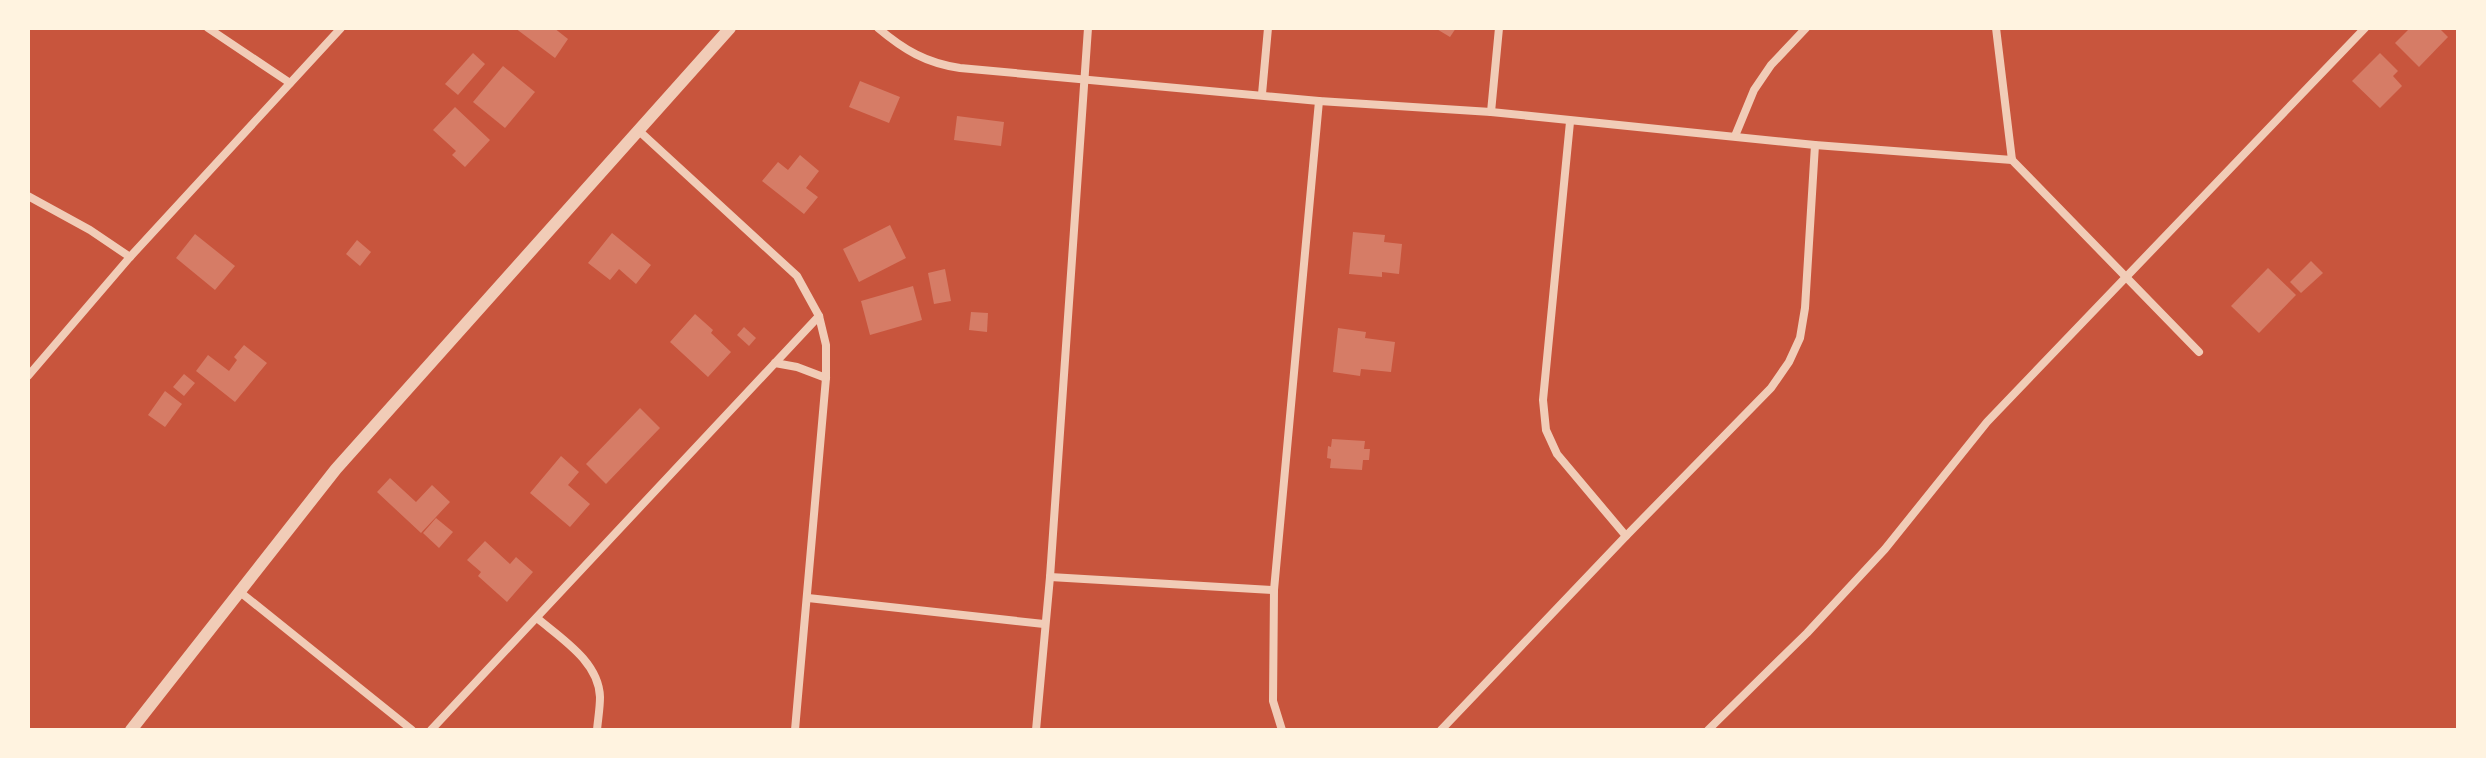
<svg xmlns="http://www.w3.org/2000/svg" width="2486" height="758" font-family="'Nunito Sans',sans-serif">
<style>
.building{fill:#d67c66}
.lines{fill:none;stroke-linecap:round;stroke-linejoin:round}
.minor{stroke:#f1ccb7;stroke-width:8}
.tertiary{stroke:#f1ccb7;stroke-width:12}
</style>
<rect width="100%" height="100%" fill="#c8553d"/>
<!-- building -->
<g class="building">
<polygon points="515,28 554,28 568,39 555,58"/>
<polygon points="1435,28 1456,28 1450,37"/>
<polygon points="2410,28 2439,28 2448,37 2419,67 2395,43"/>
<polygon points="473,53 485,64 458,95 445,84"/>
<polygon points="2380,53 2398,71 2393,76 2402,86 2380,108 2352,81"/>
<polygon points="503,66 535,92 505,128 473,102"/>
<polygon points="860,81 900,97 889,123 849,107"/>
<polygon points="455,107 490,140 465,167 452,155 456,151 433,130"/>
<polygon points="957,116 1004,122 1001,146 954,140"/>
<polygon points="800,155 819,171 806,188 818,197 804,214 762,181 778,162 788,170"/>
<polygon points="890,225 906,258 859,282 843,249"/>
<polygon points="1353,232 1385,235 1384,242 1402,244 1399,274 1382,272 1382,277 1349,274"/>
<polygon points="612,233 651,265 636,284 619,269 610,280 588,263"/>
<polygon points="195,234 235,266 215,290 176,258"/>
<polygon points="357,240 371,252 360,266 346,254"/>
<polygon points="2311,261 2323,273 2301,293 2290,282"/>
<polygon points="2268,268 2296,295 2259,333 2231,306"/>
<polygon points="945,269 951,301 934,304 928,273"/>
<polygon points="913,286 922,320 870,335 861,301"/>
<polygon points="971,312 988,313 987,332 969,330"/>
<polygon points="695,314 713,330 711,333 731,352 708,377 670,342"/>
<polygon points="744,327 756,338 749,346 737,335"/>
<polygon points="1338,328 1366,332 1365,338 1395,342 1391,372 1361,369 1360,376 1333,372"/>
<polygon points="244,345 267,363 235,402 196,371 208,355 229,371 237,360 234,357"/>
<polygon points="184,374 195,383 184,396 173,387"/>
<polygon points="165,391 182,404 165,427 148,415"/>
<polygon points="640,408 660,428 606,484 586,464"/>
<polygon points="1332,439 1365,441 1364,449 1370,449 1369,460 1363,460 1362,470 1330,468 1331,459 1327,458 1328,446 1331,447"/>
<polygon points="561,456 579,472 568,485 590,504 570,527 530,493"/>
<polygon points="390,478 416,502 432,485 450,502 421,533 377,492"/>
<polygon points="436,518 453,532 439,548 423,533"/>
<polygon points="485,541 510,564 516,557 533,572 507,602 478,576 481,572 467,560"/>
</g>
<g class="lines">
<!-- minor -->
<g class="minor">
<polyline points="208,28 290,83"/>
<path d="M878,28C904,50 926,63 960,68L1319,101L1491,112L1815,145L2012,160"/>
<polyline points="1996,28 2012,160 2199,352"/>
<polyline points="1262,94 1268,28"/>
<polyline points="1491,112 1499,28"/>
<polyline points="1570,122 1543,400 1546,430 1557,454 1626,536"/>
<polyline points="638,130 797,276 819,316 826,345 826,378 795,730"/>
<polyline points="1735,136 1754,90 1771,65 1806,28"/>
<polyline points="28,196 90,230 130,257"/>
<polyline points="775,363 797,367 826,378"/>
<polyline points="28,376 130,257 341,28"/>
<polyline points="1050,577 1274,590"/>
<polyline points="240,592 412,730"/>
<polyline points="808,598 1044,624"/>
<path d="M537,618C562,639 599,662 600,697C600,708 598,719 597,730"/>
<polyline points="431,730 819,316"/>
<polyline points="1036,730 1050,577 1088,28"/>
<polyline points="1282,730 1273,701 1274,590 1319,101"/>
<polyline points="1441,730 1626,536 1771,388 1789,362 1800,338 1805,308 1815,145"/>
<polyline points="1708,730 1807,633 1885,549 1987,422 2365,28"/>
</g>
<!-- tertiary -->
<polyline class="tertiary" points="131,730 336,469 730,28"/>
</g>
<!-- border -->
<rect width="2486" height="758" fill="none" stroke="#fff3e0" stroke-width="60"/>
</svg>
